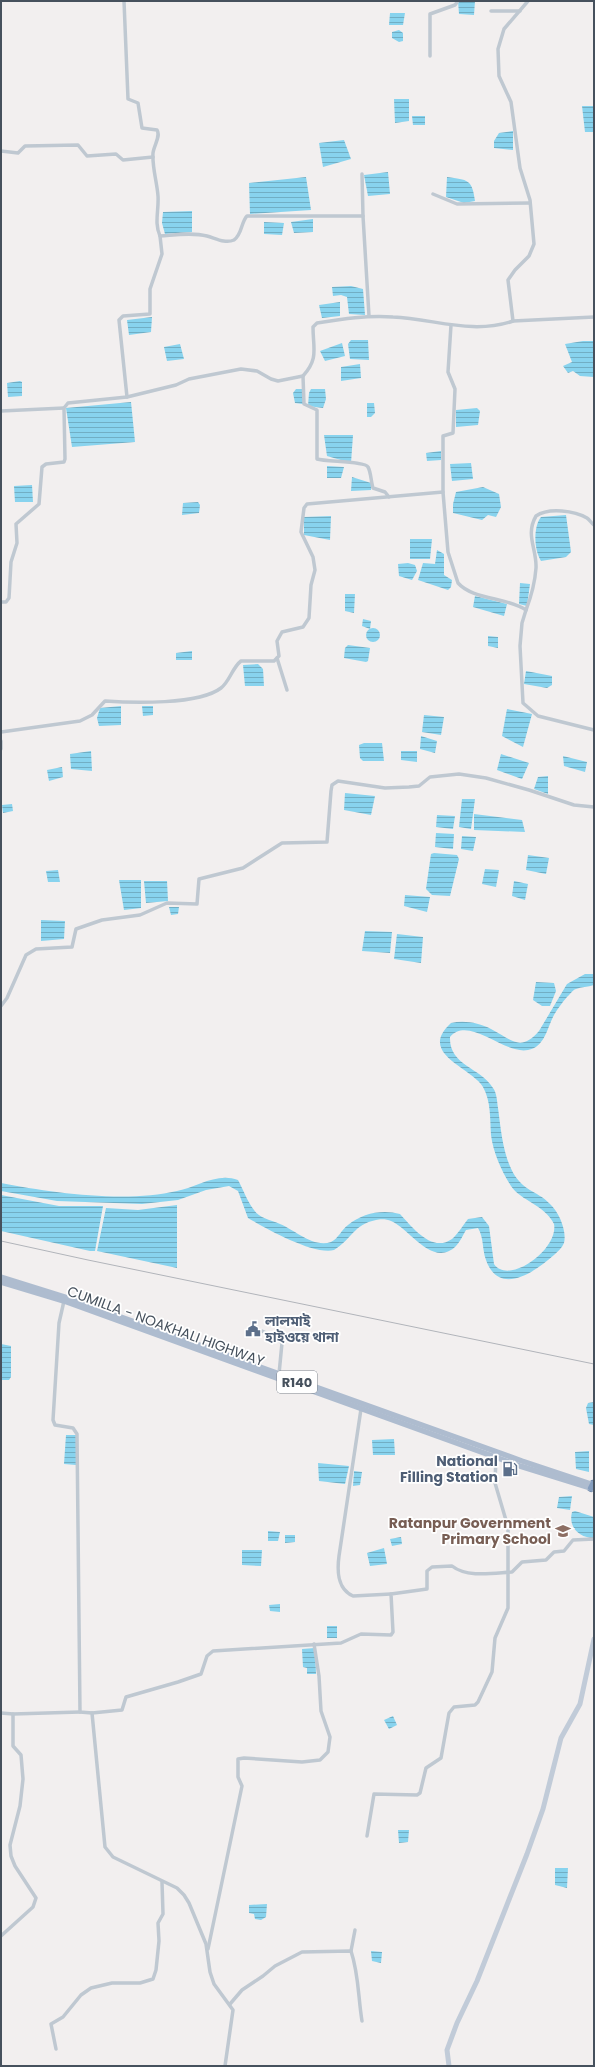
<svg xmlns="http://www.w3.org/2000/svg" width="595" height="2067" font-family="Poppins,'Noto Sans Bengali',sans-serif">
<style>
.water{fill:url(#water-rules)}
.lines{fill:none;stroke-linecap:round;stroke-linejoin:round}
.highway-casing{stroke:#7089ab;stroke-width:8}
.street{stroke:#bfc8d1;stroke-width:3.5}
.secondary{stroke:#c1cbd8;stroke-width:5}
.primary{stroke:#aebccf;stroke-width:5.5}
.highway{stroke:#859ebf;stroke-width:6}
.rail{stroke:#b1b4ba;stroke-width:1}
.labels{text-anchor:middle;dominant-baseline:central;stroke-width:3.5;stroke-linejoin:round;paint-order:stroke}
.shield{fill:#fff;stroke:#7e858e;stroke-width:1}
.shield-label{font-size:13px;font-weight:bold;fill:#46515d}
.service-label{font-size:14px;font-weight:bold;fill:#4e5e75;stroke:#fff;text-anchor:start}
.street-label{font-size:14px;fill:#46515d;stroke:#fff}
.education-label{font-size:14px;font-weight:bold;fill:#785e54;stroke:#fff;text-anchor:end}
</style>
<defs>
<pattern id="water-rules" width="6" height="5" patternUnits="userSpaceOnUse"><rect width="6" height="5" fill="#88d3ee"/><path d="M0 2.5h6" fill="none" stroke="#71aec4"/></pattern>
</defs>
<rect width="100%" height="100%" fill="#f2efef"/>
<!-- water -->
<g class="water">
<polygon points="458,1 475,1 474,15 459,14"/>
<polygon points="390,13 405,13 403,25 389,25"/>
<polygon points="399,30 403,33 403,41 399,42 392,38 392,32"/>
<polygon points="394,99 409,99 409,121 395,123"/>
<polygon points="582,106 594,106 594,132 585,132"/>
<polygon points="412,116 425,116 425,125 413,125"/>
<polygon points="513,131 513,150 494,148 494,141 499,133"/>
<polygon points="344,140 351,159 323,167 319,143"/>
<polygon points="388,172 390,194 368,196 364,175"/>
<polygon points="306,177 311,210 250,214 249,183"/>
<path d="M447,177C468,180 472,179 475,201L464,203L446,197Z"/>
<polygon points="192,211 192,232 165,234 162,223 163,212"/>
<polygon points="313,219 313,232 294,233 291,222"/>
<polygon points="264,222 284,223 282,235 264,234"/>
<polygon points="351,286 363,289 365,315 349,314 347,297 341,295 333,296 332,287"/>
<polygon points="340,302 340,316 322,318 319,305"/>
<polygon points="152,317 151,332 129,335 127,320"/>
<polygon points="351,340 368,340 369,360 350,359 348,344"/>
<polygon points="583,341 594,341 594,377 580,376 573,371 568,373 563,366 572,362 565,344"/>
<polygon points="342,343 345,356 325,361 320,351"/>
<polygon points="180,344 184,359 167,361 164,347"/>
<polygon points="360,364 361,378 341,381 341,367"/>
<polygon points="20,381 22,382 22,396 8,397 7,383"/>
<polygon points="296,389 303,389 303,404 295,403 293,393"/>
<polygon points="311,389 325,389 326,399 323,408 308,406 309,393"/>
<polygon points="131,402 135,442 72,447 66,408"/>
<polygon points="367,403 374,403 375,413 371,417 367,417"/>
<polygon points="477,408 480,411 478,425 456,427 456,410"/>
<polygon points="324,435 353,435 351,463 327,456"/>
<polygon points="441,451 441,460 427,461 426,453"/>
<polygon points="471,463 473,479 452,481 450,464"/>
<polygon points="327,466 344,467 341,478 327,478"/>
<polygon points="352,477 371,483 371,490 351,491"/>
<polygon points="32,485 33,502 15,502 14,486"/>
<polygon points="483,487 499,494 501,507 496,517 488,515 482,520 453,513 453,504 456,492"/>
<polygon points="198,502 200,505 199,513 182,515 183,503"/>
<path d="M566,515L571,552L566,557L541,561C534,550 533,527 541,517Z"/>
<polygon points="331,516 330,540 304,535 304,517"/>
<polygon points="410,539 432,539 430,559 410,559"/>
<polygon points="437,550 444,554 444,575 452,580 451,587 448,590 418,580 423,563 435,564"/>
<polygon points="408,563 415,565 417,571 412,580 399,576 398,564"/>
<polygon points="520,583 530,584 527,606 519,604"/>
<polygon points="345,594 355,594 354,613 345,611"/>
<polygon points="475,596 507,604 504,616 473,607"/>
<polygon points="363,619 371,621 370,629 362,626"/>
<circle cx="373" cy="635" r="7"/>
<polygon points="488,636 498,637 498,648 488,646"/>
<polygon points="348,645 370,648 368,661 366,662 344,658 345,648"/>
<polygon points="192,651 192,660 176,660 176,653"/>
<polygon points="258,664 263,669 264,686 245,686 243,665"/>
<polygon points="526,671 552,676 552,685 547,688 524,684"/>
<polygon points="121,706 121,725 99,726 97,718 100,708"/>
<polygon points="142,706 153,706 153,715 143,716"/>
<polygon points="507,709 532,714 523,747 502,736"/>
<polygon points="424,715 444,717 441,735 422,732"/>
<polygon points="421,736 437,741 435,753 420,749"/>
<polygon points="364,743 382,743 384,761 363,761 360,758 359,745"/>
<polygon points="91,751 92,771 71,769 70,754"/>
<polygon points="401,751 417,751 417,762 401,760"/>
<polygon points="501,754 529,763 522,779 497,770"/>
<polygon points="563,756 587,762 585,772 564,766"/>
<polygon points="62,767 63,777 49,781 47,770"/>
<polygon points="548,776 548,794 534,789 538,777"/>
<polygon points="345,793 375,796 371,815 344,810"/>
<polygon points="462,799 475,799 471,829 459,827"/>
<polygon points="12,804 13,811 3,813 2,805"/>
<polygon points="474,814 522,820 525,832 474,830"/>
<polygon points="437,815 455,816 453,829 436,827"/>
<polygon points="436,833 454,834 453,849 435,847"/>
<polygon points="462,836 476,837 473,851 461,849"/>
<polygon points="434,853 457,855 459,859 450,896 432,895 426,889 431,854"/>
<polygon points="528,855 549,858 546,874 526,870"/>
<polygon points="485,869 499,870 496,887 482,884"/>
<polygon points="58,870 60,882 48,882 46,871"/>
<polygon points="119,880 141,880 141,908 124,910"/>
<polygon points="144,881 167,881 168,901 146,903"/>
<polygon points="514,881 528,884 525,900 512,896"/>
<polygon points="405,895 430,897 427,912 404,906"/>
<polygon points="169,907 179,907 178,914 171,915"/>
<polygon points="41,920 65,921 64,939 41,941"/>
<polygon points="365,931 392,932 390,953 362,951"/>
<polygon points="397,934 423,937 421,963 394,959"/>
<path d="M585,974H594V985C588,987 581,987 576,989C572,990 570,995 567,997C562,1003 558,1008 554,1015C547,1028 545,1047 528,1050C504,1055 469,1015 450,1037C449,1066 480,1067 493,1088C497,1093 497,1102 498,1108C501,1130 503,1157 515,1176C526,1192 539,1192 550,1204C559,1212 567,1231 564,1243C562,1248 558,1251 554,1255C535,1272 499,1297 486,1260C482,1249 484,1238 478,1228L466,1230C463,1235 460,1242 456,1246C433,1269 409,1228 391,1221C387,1219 380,1219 376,1220C354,1224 351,1240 334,1250C313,1255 267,1229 248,1218L238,1191L229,1186L206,1190L178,1200L142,1204L57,1201L1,1191V1183C52,1193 126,1203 177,1191C197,1187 217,1172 238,1180C243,1189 247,1201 254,1210C259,1218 271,1220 280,1224C295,1230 313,1248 331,1242C338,1239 342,1229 348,1225C362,1213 383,1209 400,1214C413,1228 432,1253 452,1239C458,1234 463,1225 468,1219L482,1217L489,1226L494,1264C509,1286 559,1249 554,1224C545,1205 521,1201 511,1186C502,1172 493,1152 491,1135C490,1119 491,1101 483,1087C471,1067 417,1054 451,1023C465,1020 479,1023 491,1029C511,1039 520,1053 539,1031L567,984Z"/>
<polygon points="536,982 554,983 556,991 550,1006 542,1006 533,1000"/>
<polygon points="1,1195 59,1206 103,1206 95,1251 90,1251 1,1231"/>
<polygon points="177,1205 177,1268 97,1251 106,1208 138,1210"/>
<polygon points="1,1344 11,1346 11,1377 9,1380 1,1380"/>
<polygon points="594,1402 594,1425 589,1424 586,1408 588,1403"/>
<polygon points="66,1435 77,1435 76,1465 64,1464"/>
<polygon points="394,1439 395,1455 373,1455 372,1440"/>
<polygon points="589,1451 589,1472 576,1469 575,1452"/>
<polygon points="318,1463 349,1466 345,1484 319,1481"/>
<polygon points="354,1471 362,1472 360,1485 353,1486"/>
<polygon points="572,1496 570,1510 557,1508 559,1497"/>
<path d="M575,1511L594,1517V1538C580,1538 568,1528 572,1512Z"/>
<polygon points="268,1531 280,1532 278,1541 268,1541"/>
<polygon points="285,1535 295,1535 295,1542 285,1543"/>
<polygon points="401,1537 402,1544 392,1546 390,1539"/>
<polygon points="384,1548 387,1564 370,1566 367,1553"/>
<polygon points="242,1550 262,1550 261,1566 242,1565"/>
<polygon points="280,1604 280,1612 270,1611 269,1605"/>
<rect x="327" y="1626" width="10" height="12"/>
<polygon points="315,1648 316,1674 307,1674 307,1668 303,1667 302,1649"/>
<polygon points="393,1716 397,1725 389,1729 384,1720"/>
<polygon points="398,1830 409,1830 408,1842 399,1843"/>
<polygon points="555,1868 568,1868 567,1888 555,1885"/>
<polygon points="267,1904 266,1917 261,1920 255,1919 254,1914 249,1913 249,1905"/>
<polygon points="371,1951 382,1952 381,1963 372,1961"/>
</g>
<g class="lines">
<!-- highway casing -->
<g class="highway-casing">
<polyline id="highway" points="591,1488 593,1484"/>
</g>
<!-- street -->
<g class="street">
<path d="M124,1L128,99L138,103L142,128L157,130C161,136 154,145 153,153C152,167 157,182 158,196C159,210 154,223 160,236C175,235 192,232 207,236C215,238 225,244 234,240C242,235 241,222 247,216H363L369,316"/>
<polyline points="491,11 520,11"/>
<polyline points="430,56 430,14 455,5 458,1"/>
<polyline points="1,151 18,153 25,146 78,145 87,156 116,154 123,160 153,157"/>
<polyline points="362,174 363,216"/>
<polyline points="433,194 457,204 530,203"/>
<polyline points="513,321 594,317"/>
<polyline points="127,397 119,320 123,316 150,314 150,289 162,254 160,236"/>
<polyline points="1,411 64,408"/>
<polyline points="443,492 443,436 453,433 455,389 448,372 451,325"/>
<path d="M389,497L385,492L373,488C371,482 371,472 368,467C365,461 326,462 317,459V410L304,404L303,376C319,358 313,349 313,327L317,323C342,319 368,315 393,317C435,319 472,335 513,321L508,280L515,270L529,256L534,244L530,200L520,168L511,102L499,76L498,49L504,29L528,1"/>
<polyline points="1,602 6,602 9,598 11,562 17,543 16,524 39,504 42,467 46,464 64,462 65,459 64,408 68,403 127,397 176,385 189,379 241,369 257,371 271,379 278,381 303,376"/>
<path d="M526,610C531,597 535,582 536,568C537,549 525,535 536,516C549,507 575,511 587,518C590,520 591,523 594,525"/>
<polyline points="277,658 287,690"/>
<path d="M1,732L80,721L92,715L105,701C132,703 199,705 221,688C230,681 232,668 241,661H274L279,656L277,641L282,632L303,627L309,618L311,585L315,570L313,557L301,532L304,508L307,504L443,492L448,552L458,583C473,600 507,597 526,610L522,623L520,646L523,703L538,716L594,730"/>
<polyline points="1,741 1,749"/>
<polyline points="1,1006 7,998 26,955 36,949 72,947 76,929 102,920 140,915 167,903 197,904 199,879 243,868 282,843 327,842 331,791 332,785 338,781 385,788 409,787 419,786 430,777 459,774 486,778 529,790 574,805 594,807"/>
<polyline points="64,1301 59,1323 53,1420 55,1425 73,1428 77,1434 80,1712 92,1713 105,1847 113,1857 177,1888 184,1895 189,1903 206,1944 210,1972 214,1984 233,2010 225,2066"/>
<polyline points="262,1331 275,1337 282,1343 279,1374"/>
<path d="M361,1409L339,1556C337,1571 337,1589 353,1596L391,1594"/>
<polyline points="1,1713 13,1714 80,1712"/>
<path d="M92,1713L122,1710L126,1697L178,1682L201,1674L207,1656L213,1651L341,1643L361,1634L391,1635L393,1632L391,1594L427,1589V1571L432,1567L452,1566C467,1578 494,1573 512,1572L522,1562L546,1560L554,1552L564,1551L573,1540L594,1539"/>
<polyline points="367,1836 374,1794 417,1795 420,1793 426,1768 441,1758 449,1713 454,1707 475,1705 478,1702 492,1672 495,1638 508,1608 508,1527 495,1483 496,1457"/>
<polyline points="1,1936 33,1907 36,1898 15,1866 11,1856 10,1845 20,1806 23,1779 21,1755 13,1746 13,1714"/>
<polyline points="208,1949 242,1786 238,1777 238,1759 244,1758 302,1762 320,1760 328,1752 330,1737 321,1711 319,1676 314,1644"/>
<polyline points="351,1951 355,1930"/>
<path d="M230,2004L242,1990L263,1976L275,1966L302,1952L351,1951C359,1975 358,1997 362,2021"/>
<polyline points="56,2049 51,2024 63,2017 81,1995 91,1988 112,1983 140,1983 153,1979 156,1970 159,1941 158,1923 163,1914 162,1882"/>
</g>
<!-- secondary -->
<polyline class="secondary" points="449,2066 447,2050 457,2023 477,1981 527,1854 543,1809 561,1738 580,1704 594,1639"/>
<!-- primary -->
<g class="primary">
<polyline points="1,1277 65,1297 522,1461 594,1485"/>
<polyline points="1,1282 64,1301 520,1466 594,1489"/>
</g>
<!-- highway -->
<use href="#highway" class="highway"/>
<!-- rail -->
<polyline class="rail" points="1,1241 88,1260 594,1364"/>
</g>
<!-- icons -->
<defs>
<g id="civic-bare" transform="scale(1.2)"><path d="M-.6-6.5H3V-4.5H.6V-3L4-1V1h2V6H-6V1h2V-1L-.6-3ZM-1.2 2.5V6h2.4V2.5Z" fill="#5c6f8a" stroke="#fff" stroke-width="2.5" paint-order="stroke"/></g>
<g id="fuel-bare" transform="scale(1.2)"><path d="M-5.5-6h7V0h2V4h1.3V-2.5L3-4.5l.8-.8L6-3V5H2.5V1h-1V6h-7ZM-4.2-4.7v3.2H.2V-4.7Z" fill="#5c6f8a" stroke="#fff" stroke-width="2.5" paint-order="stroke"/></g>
<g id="school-bare" transform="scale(1.2)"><path d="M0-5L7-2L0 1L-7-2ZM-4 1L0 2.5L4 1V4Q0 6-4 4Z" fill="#8d6e63" stroke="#fff" stroke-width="2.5" paint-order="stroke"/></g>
</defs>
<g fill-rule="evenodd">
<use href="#civic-bare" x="253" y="1329"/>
<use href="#fuel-bare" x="510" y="1469"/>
<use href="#school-bare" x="563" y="1531"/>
</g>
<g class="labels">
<!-- shield labels -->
<rect class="shield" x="277" y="1371" width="40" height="22" rx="3"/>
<g class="shield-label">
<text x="297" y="1382">R140</text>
</g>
<!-- service labels -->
<g class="service-label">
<text x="265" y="1321">লালমাই<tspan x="265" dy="16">হাইওয়ে থানা</tspan></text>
<text x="498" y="1461" text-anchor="end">National<tspan x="498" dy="16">Filling Station</tspan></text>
</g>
<!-- street labels -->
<g class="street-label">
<text transform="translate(166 1326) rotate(20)">CUMILLA - NOAKHALI HIGHWAY</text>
</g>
<!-- education labels -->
<g class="education-label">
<text x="551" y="1523">Ratanpur Government<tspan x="551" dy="16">Primary School</tspan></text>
</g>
</g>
<!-- border -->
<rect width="595" height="2067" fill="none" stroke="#46515d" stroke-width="4"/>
</svg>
